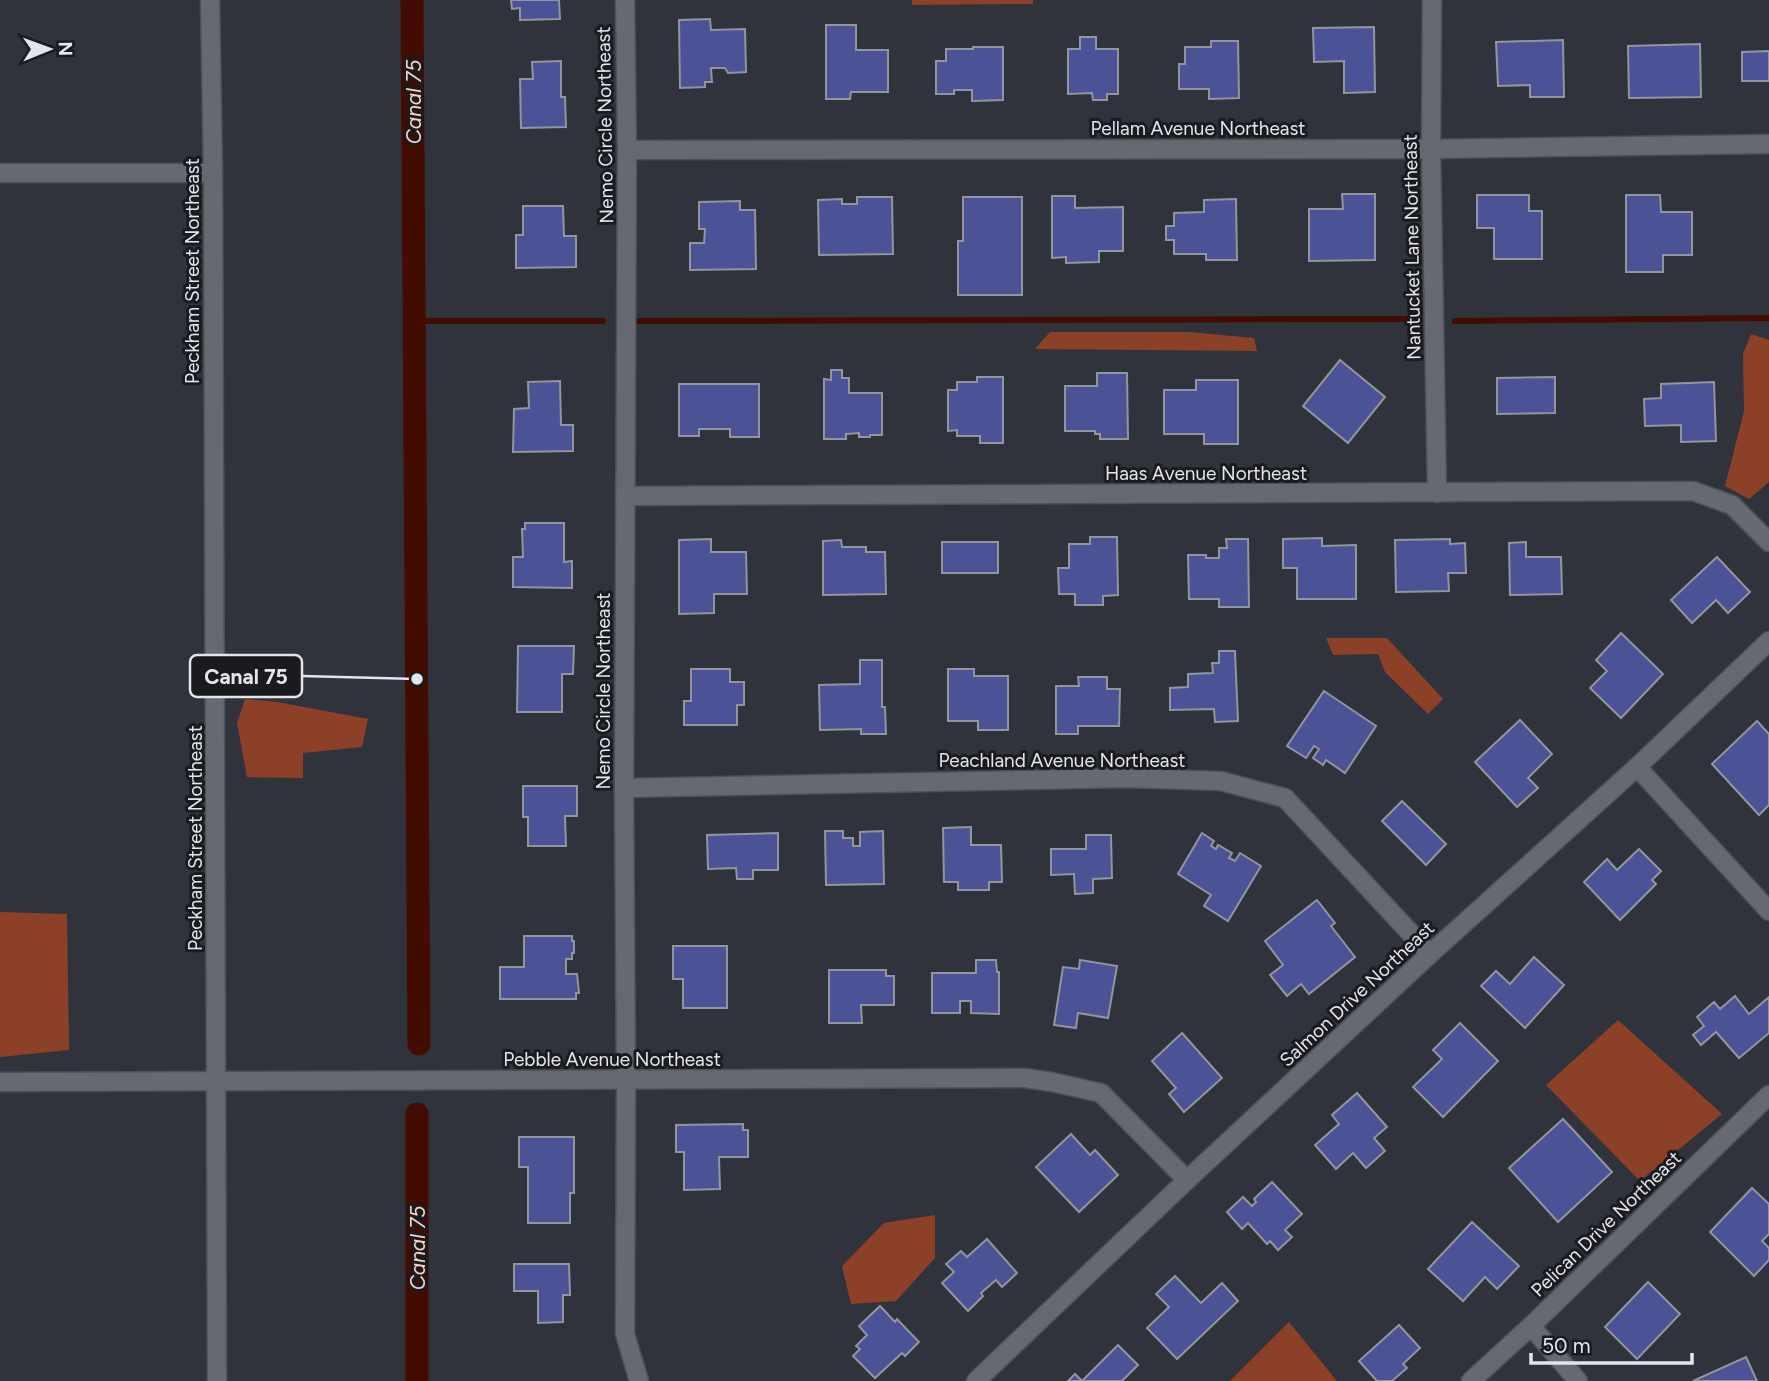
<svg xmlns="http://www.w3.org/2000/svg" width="1769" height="1381" font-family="Figtree,sans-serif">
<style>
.forest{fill:#8c4027}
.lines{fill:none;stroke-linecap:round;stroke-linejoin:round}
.stream{stroke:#430c00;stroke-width:6}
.canal{stroke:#430c00;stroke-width:23}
.building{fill:#4b5296;stroke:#92949f;stroke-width:2}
.minor-casing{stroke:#4e5057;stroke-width:21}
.minor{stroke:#666872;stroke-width:18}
.labels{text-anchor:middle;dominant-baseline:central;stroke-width:6;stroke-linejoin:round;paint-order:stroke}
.street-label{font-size:19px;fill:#e4e5eb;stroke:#1a1b1f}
.water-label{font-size:21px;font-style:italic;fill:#fed0c1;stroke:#1a1b1f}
.leader{fill:none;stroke:#e4e5eb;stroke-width:2.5}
.callout-dot{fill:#e4e5eb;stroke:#1a1b1f;stroke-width:2.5}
.callout{fill:#1a1b1f;stroke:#e4e5eb;stroke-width:2.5}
.callout-label{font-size:21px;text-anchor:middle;font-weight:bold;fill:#e4e5eb}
</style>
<rect width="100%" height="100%" fill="#31333c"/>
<!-- forest -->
<g class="forest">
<polygon points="912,0 1033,0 1033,4 912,5"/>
<polygon points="1050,332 1188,332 1254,338 1257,351 1035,349"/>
<polygon points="1751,334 1769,340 1769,482 1749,499 1725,486 1744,411 1743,354"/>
<polygon points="1326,638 1387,638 1443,699 1428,714 1385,672 1378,654 1333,655"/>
<polygon points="245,699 277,702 368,719 362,747 303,753 303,778 247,777 237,723"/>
<polygon points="0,912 67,914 69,1050 0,1057"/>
<polygon points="1618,1020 1722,1114 1640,1181 1546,1085"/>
<polygon points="935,1215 935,1258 896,1301 851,1304 842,1266 884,1223"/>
<polygon points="1289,1322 1337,1381 1230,1381"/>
</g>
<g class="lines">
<!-- stream -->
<g class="stream">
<polyline points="414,321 603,321"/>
<polyline points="638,321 1411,319"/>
<polyline points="1455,321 1769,318"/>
</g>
<!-- canal -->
<g class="canal">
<polyline points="412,0 419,1044"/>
<polyline points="417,1114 417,1381"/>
</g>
</g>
<!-- building -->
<g class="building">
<polygon points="511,0 559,0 560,19 520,20 520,8 512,9"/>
<polygon points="710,19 711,30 745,29 746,72 728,73 725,68 711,68 712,82 705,82 705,87 680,88 679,20"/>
<polygon points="826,25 856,25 856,50 888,50 888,92 851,92 850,99 826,99"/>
<polygon points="1374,27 1375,92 1344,93 1344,61 1314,62 1313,28"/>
<polygon points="1080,37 1096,37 1096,49 1118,49 1118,94 1107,94 1107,100 1093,100 1092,93 1068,94 1068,49 1080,49"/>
<polygon points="1563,40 1564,97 1530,97 1530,85 1498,86 1496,42"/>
<polygon points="1211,41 1238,41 1239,98 1209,99 1209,89 1179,89 1179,64 1185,64 1185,47 1211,47"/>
<polygon points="1700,44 1701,97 1629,98 1628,46"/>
<polygon points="973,47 1003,47 1003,100 972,101 972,90 954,90 954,94 936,94 936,61 946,61 946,49 973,49"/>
<polygon points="1769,51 1769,81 1742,81 1742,52"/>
<polygon points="561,61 561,97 565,97 566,127 521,128 520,79 533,79 532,62"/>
<polygon points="1342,194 1375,194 1375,260 1309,261 1309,209 1343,209"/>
<polygon points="1477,195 1529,195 1529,211 1542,211 1542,259 1494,259 1494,228 1477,228"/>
<polygon points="1626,195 1660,195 1661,212 1692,212 1692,255 1663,255 1663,272 1626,272"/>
<polygon points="1052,196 1075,196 1075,208 1123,207 1123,251 1099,251 1099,262 1066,263 1066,257 1052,258"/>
<polygon points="857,197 892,197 893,254 819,255 818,200 842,199 842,204 857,204"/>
<polygon points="963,197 1022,197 1022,295 958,295 958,241 963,241"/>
<polygon points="1236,199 1237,260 1206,260 1206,254 1174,254 1174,240 1166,240 1166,226 1174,226 1174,213 1204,212 1204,200"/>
<polygon points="740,201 740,210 755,210 756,269 690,270 690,243 704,243 705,229 699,229 699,202"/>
<polygon points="523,206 563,206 564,236 576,236 576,267 516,268 516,235 523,235"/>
<polygon points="1340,360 1385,397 1348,443 1303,406"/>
<polygon points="831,370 842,370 842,378 849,378 849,393 882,393 882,435 870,435 870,437 859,437 859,433 846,434 846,439 824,439 824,379 831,380"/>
<polygon points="1097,373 1127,373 1128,439 1100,439 1100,434 1095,434 1095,431 1065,431 1065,386 1097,386"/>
<polygon points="977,377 1003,377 1003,443 980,443 980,436 957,436 957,430 948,431 948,390 957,390 957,382 977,382"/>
<polygon points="1555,377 1555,413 1497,414 1497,378"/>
<polygon points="1196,380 1238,380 1238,444 1204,444 1204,434 1164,434 1164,390 1196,390"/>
<polygon points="560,381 561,425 573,425 573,451 513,452 514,409 529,408 528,382"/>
<polygon points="1714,382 1716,441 1681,442 1681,425 1645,426 1644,399 1661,398 1661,384"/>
<polygon points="679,384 759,384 759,437 730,437 730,429 699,429 699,436 679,436"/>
<polygon points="525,523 564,523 564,562 572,561 572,588 513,587 513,557 523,557 522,529 525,529"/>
<polygon points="1090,537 1117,537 1118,595 1103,596 1103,605 1075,605 1075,594 1059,594 1058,568 1069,568 1069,544 1090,544"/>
<polygon points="1322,538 1322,546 1356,545 1356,599 1297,599 1297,568 1283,568 1283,539"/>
<polygon points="711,539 711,552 746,552 747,594 714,594 714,613 679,614 679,540"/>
<polygon points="1226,539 1248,539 1249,607 1219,607 1219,599 1189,599 1188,555 1206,555 1206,558 1219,558 1219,548 1227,548"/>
<polygon points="1450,539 1450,544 1465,543 1466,573 1448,573 1449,591 1396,592 1395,540"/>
<polygon points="841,540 842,547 866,547 866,552 885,552 886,594 823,595 823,541"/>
<rect x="942" y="542" width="56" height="31"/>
<polygon points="1526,542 1526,557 1561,557 1562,594 1510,595 1509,543"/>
<polygon points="1717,557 1750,592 1728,613 1716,600 1692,623 1671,600"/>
<polygon points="1621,633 1663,674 1621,718 1590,688 1607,671 1596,660"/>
<polygon points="518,646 574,646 573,674 562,674 562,712 517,712"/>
<polygon points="1219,651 1235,651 1238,721 1215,722 1214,709 1170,710 1170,688 1188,687 1188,674 1213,673 1212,663 1219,663"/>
<polygon points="860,660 882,660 882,707 885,707 886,734 861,734 861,729 820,730 819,685 860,684"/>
<polygon points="691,669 730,669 730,682 744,682 744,705 737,705 737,725 684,725 684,701 691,701"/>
<polygon points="948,669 974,669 974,676 1008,676 1008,730 978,730 978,721 948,721"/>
<polygon points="1078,677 1107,677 1107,689 1120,689 1119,726 1078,726 1078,734 1056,734 1056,686 1079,686"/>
<polygon points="1324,691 1376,726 1345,773 1326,760 1323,765 1313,758 1319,749 1314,746 1306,758 1287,746"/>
<polygon points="1520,720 1552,754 1528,778 1538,788 1517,807 1475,762"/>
<polygon points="1757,721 1769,734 1769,805 1759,815 1712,764"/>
<polygon points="523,786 577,786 577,816 565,816 566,846 528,846 528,817 523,817"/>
<polygon points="1402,801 1446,844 1426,865 1382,821"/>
<polygon points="971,827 971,845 1001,845 1002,882 989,882 989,890 958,890 958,882 944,882 943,828"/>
<polygon points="825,831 843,831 843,838 853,838 853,846 860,846 860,832 883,831 884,884 826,885"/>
<polygon points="778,833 778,870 753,870 753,879 737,879 736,868 708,869 707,835"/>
<polygon points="1202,833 1214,841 1211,846 1216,849 1218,845 1232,853 1229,858 1235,861 1240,853 1261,866 1228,921 1204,906 1211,895 1178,874"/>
<polygon points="1086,835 1111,835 1112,878 1093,879 1093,893 1075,894 1074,874 1051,875 1051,849 1086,849"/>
<polygon points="1639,849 1661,871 1652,880 1656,884 1620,920 1584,882 1607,859 1617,870"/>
<polygon points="1317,900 1335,923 1331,926 1355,957 1309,994 1301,984 1287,996 1270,975 1283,965 1265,941"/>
<polygon points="524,936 572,936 572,941 574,941 574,953 572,953 572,959 566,959 566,974 577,974 579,993 576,993 576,999 500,999 500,967 524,967"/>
<polygon points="673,946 727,946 727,1008 683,1008 683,979 673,979"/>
<polygon points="1534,957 1564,985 1525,1028 1481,986 1496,971 1510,984"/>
<polygon points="976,960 996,960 997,972 999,972 999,1014 971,1013 971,1001 960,1001 960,1013 932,1013 932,973 976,973"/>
<polygon points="1080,960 1117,966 1108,1018 1078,1013 1076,1028 1054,1025 1063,967 1079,969"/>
<polygon points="829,970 886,970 886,976 894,976 894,1005 861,1005 862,1023 829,1023"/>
<polygon points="1735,996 1749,1014 1769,997 1769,1033 1739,1058 1716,1032 1701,1045 1693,1035 1704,1026 1697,1017 1714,1002 1720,1009"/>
<polygon points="1460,1023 1498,1061 1443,1117 1413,1087 1442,1059 1433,1050"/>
<polygon points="1182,1033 1222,1078 1184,1112 1169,1094 1176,1088 1152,1061"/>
<polygon points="1357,1093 1387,1127 1374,1138 1385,1151 1366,1168 1353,1153 1336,1169 1315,1145 1339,1124 1332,1115"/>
<polygon points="1563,1119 1612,1172 1558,1222 1509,1168"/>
<polygon points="743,1124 743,1130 748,1130 748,1157 719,1157 720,1189 684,1190 684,1152 676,1152 676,1125"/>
<polygon points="1071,1134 1090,1155 1095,1150 1118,1175 1079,1212 1036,1167"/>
<polygon points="519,1137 574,1137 574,1193 570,1193 570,1223 528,1223 528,1167 519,1167"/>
<polygon points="1272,1182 1302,1214 1285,1230 1292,1237 1278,1250 1270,1241 1267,1244 1248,1223 1242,1229 1227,1212 1243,1197 1252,1206 1256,1202 1254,1199"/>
<polygon points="1752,1188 1769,1204 1769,1234 1762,1241 1769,1248 1769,1260 1754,1276 1710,1232"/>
<polygon points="1472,1222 1519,1266 1497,1289 1485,1277 1463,1301 1428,1269"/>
<polygon points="987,1239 1017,1273 1002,1287 996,1280 981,1293 983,1296 968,1311 942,1283 954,1272 946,1264 961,1251 967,1257"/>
<polygon points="514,1264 569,1264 570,1295 563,1295 563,1322 538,1323 538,1291 514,1291"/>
<polygon points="1175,1276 1201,1303 1222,1283 1238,1301 1177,1359 1147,1328 1169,1307 1156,1294"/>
<polygon points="1648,1282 1680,1314 1637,1359 1605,1327"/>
<polygon points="880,1306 895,1322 897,1319 919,1342 905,1356 902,1353 875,1378 853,1356 860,1349 856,1346 867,1335 859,1326"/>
<polygon points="1399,1325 1420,1348 1403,1364 1407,1368 1392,1381 1377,1381 1359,1361"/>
<polygon points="1118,1345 1138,1365 1122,1381 1068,1381 1075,1374 1082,1381"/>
<polygon points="1746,1357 1757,1381 1693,1381"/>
</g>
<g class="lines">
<!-- minor casing -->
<g class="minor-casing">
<g id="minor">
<polyline points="210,0 213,173 217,1381"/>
<polyline points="625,0 627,150 624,788 626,1080 625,1334 639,1381"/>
<polyline points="1432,0 1431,149 1437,493"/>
<polyline points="627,150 1431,149 1769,144"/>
<polyline points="0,173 213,173"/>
<polyline points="625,496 1693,491 1732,505 1769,542"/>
<polyline points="1637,767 1769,911"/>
<polyline points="624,788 1126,778 1221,781 1285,798 1430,954"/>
<polyline points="0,1082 1025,1078 1052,1082 1101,1093 1187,1180"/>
<polyline points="1531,1326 1578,1381"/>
<polyline points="976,1381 1187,1180 1430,954 1637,767 1769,641"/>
<polyline points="1471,1381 1531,1326 1769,1095"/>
</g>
</g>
<!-- minor -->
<use href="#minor" class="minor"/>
</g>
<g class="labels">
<!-- street labels -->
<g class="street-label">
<text transform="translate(605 125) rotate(-91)">Nemo Circle Northeast</text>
<text x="1198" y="128">Pellam Avenue Northeast</text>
<text transform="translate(1412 247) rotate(-91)">Nantucket Lane Northeast</text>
<text transform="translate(192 271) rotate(-90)">Peckham Street Northeast</text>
<text x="1206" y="473">Haas Avenue Northeast</text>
<text transform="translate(603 691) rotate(-90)">Nemo Circle Northeast</text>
<text x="1062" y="760">Peachland Avenue Northeast</text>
<text transform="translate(195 838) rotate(-90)">Peckham Street Northeast</text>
<text transform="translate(1357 994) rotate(-43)">Salmon Drive Northeast</text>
<text x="612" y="1059">Pebble Avenue Northeast</text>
<text transform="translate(1606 1224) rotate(-44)">Pelican Drive Northeast</text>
</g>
<!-- water labels -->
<g class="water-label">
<text transform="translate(413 102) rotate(-90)">Canal 75</text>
<text transform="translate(417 1248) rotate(-90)">Canal 75</text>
</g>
</g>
<!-- callouts -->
<path class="leader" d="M417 679L302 676"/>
<circle class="callout-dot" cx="417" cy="679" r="7"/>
<rect class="callout" x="190" y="655" width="112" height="42" rx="7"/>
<g class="callout-label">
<text x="246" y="684">Canal 75</text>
</g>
<!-- north arrow -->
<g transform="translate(49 49) rotate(89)" stroke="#1a1b1f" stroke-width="5" paint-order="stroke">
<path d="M0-5L12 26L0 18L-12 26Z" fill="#e4e5eb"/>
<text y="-10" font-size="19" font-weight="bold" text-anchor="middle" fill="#e4e5eb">N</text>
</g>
<!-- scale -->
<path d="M1531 1353v10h161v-10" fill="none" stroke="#e4e5eb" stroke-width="3.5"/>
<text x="1542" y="1353" font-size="21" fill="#e4e5eb" stroke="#1a1b1f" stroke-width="5" paint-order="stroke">50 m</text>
</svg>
